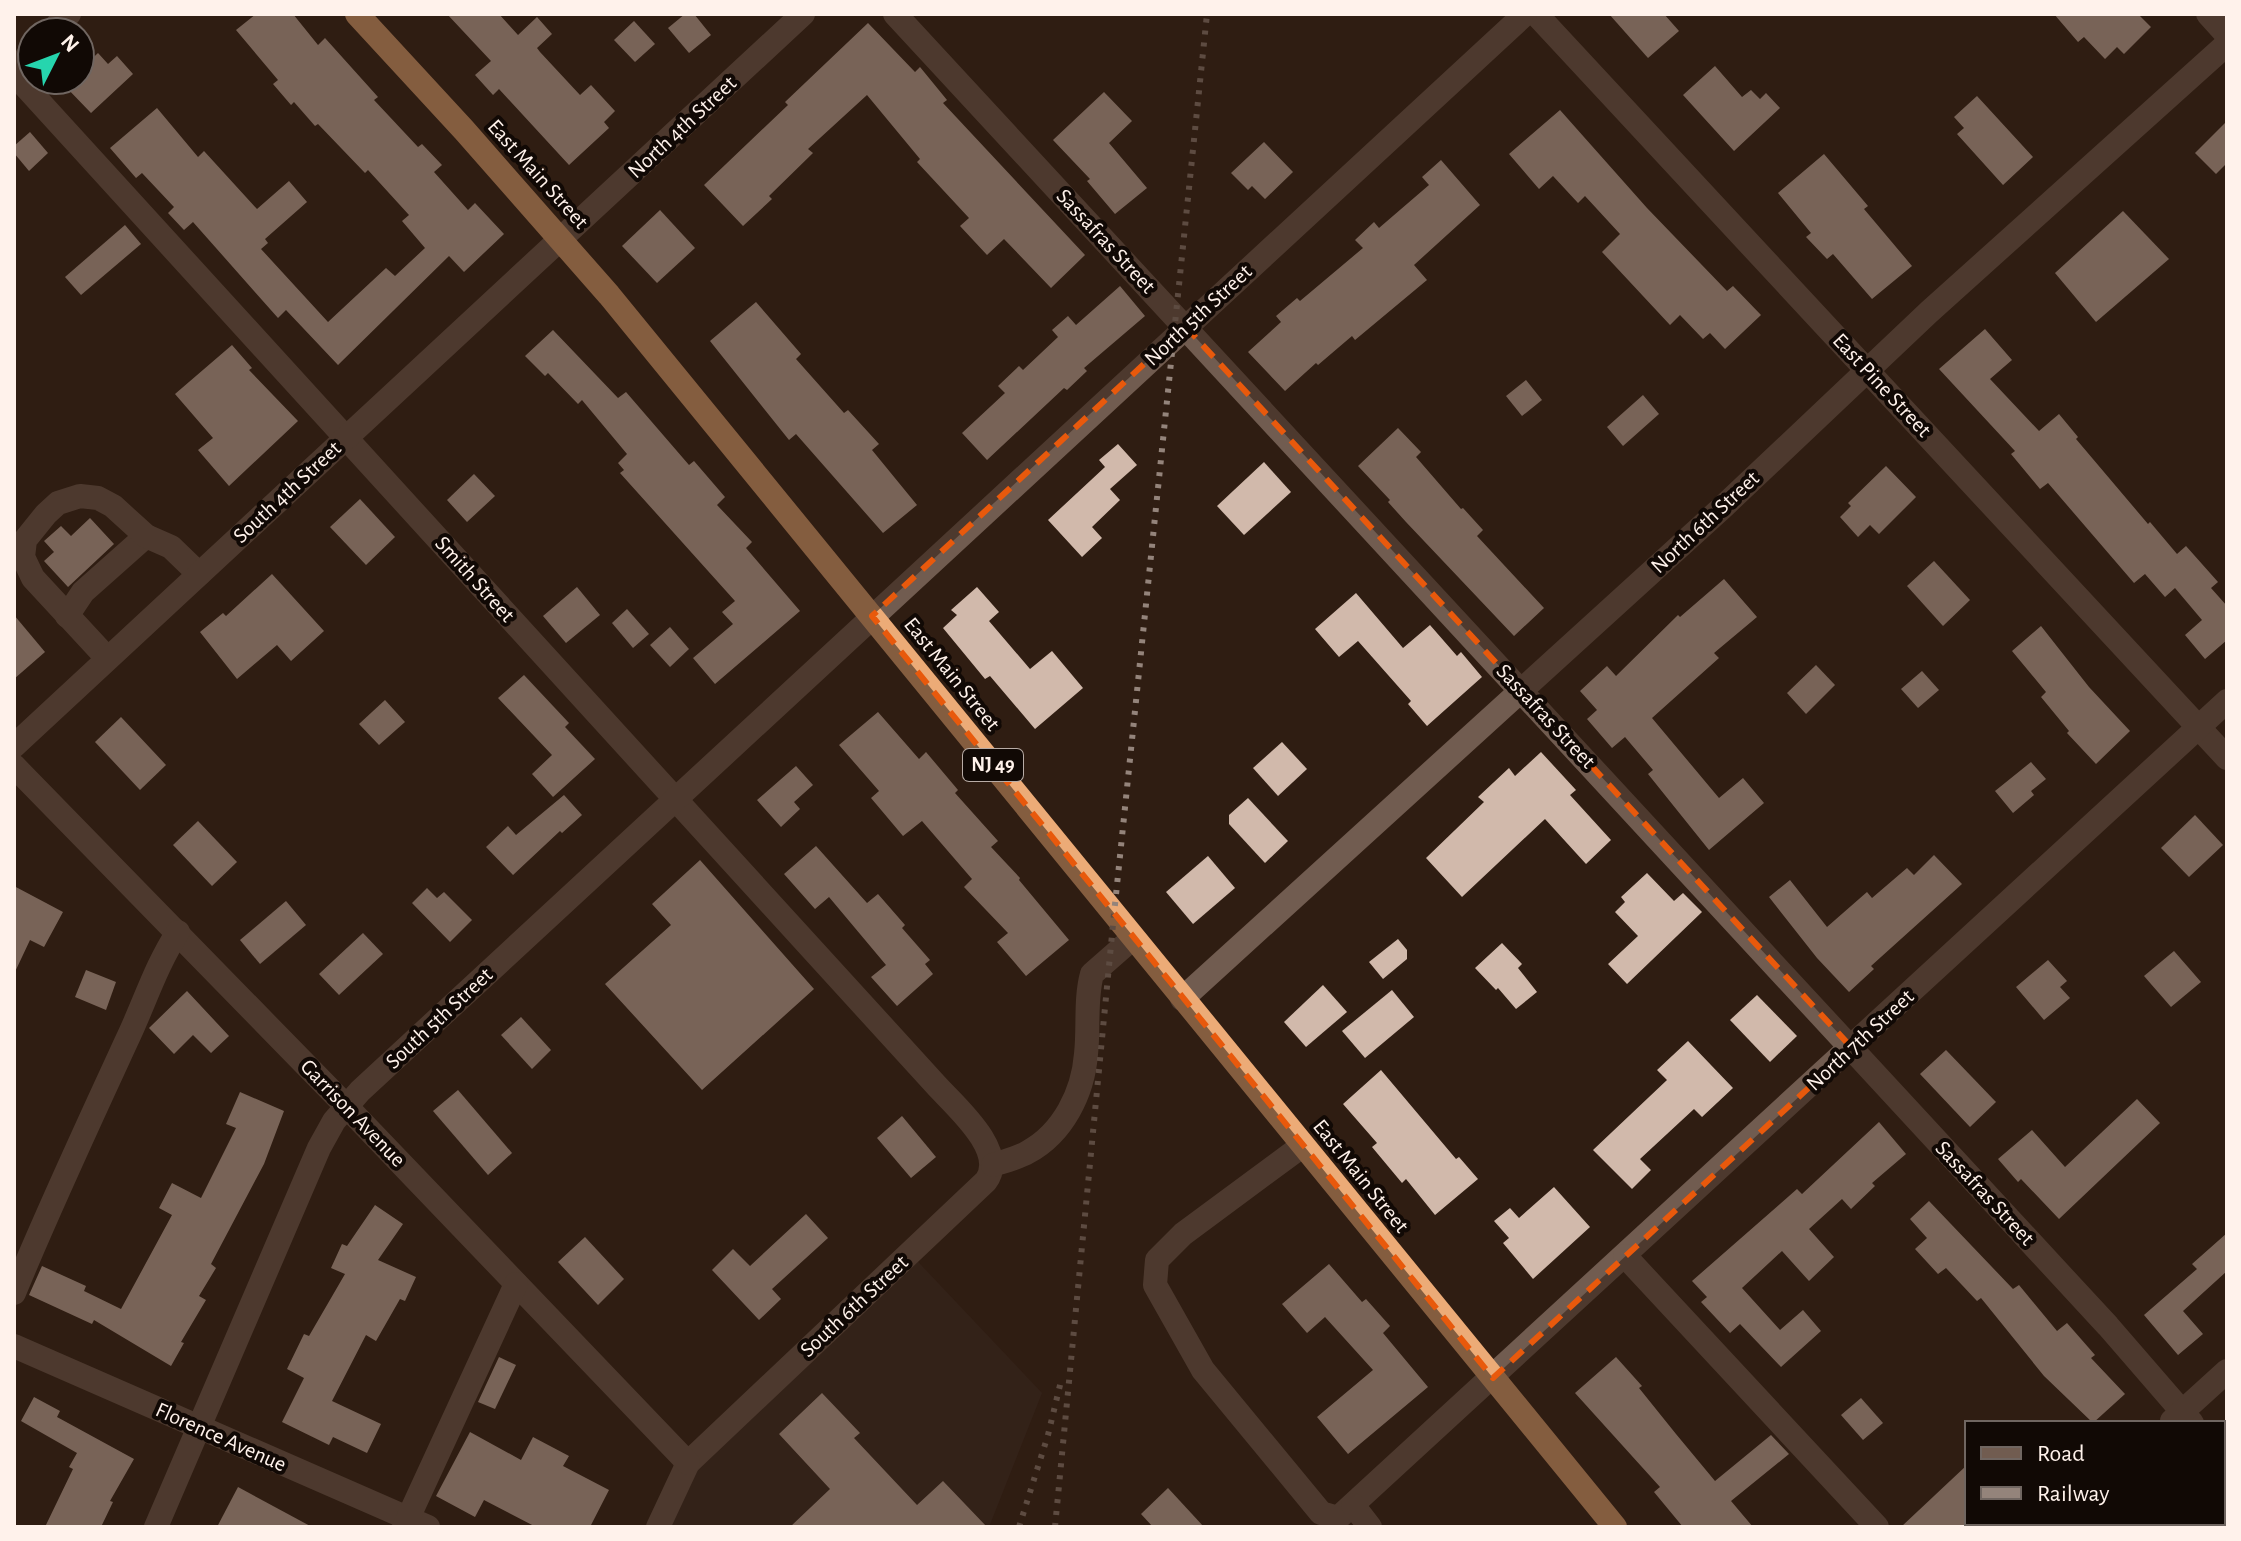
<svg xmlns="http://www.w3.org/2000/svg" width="2241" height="1541" font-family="'Alegreya Sans',sans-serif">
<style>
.industrial{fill:#392820}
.building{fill:#d1b9ab}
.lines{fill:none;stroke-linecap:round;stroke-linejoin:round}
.minor{stroke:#715c50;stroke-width:24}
.highway{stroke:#ecab77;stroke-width:24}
.rail{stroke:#94847b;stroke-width:6;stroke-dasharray:4 8;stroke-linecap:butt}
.marked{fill:none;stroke:#e8590c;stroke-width:6;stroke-dasharray:16 10;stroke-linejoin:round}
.labels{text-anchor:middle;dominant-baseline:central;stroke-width:8;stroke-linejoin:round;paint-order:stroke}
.shield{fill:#110905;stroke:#b8aca6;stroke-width:2}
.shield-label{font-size:20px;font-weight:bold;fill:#fff2eb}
.street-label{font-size:22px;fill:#fff2eb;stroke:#110905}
</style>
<rect width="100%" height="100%" fill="#2f1d12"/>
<!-- industrial -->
<polygon class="industrial" points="905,1248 1042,1393 989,1527 653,1527 682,1462"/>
<!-- building -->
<g class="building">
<polygon points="256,14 293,14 318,45 325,38 378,97 374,100 418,147 422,144 442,165 434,172 468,210 475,203 504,234 464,272 449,256 338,365 286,310 278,318 193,222 184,230 168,213 174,207 142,173 136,178 110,148 157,108 198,157 204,151 257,209 289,181 307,202 265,239 268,243 261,249 328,322 386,268 395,276 425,248 402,221 409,215 368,170 365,173 318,124 315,126 294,102 291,105 273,84 278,80 236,30"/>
<polygon points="447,14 499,14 518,35 537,17 552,34 537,48 540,52 580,95 591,85 615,111 604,122 609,128 569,165 499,89 493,95 475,75 491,61"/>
<polygon points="685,14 694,14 711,35 689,53 668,28"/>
<polygon points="1609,14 1664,14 1679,31 1648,58"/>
<polygon points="2054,14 2138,14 2151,27 2124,54 2117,47 2105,59 2084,37 2078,42"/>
<polygon points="634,21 655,44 635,62 614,40"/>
<polygon points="868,23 915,72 920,67 947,100 943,103 1085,255 1051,288 1004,239 987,255 960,226 969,218 917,162 920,159 867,95 808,149 813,153 769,196 772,199 743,226 704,185 788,105 785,102"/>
<polygon points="98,53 108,64 117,56 133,74 91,113 64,85 70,80 80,80 80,70"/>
<polygon points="1715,66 1742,97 1751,90 1760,99 1766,93 1780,108 1734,151 1683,95"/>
<polygon points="1104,92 1132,121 1109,143 1147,188 1115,214 1087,181 1090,179 1053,140"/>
<polygon points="1977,96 2033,157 2003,185 1957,134 1964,128 1954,117"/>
<polygon points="1560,110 1647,208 1727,291 1733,286 1761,315 1725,349 1710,333 1703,339 1680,315 1670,325 1602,252 1620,234 1585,196 1578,203 1553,176 1539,189 1509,154"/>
<polygon points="2227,121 2227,163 2216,174 2195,153"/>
<polygon points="30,132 48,153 29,171 14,153 14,146"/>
<polygon points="1264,142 1293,172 1265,199 1252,186 1248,190 1231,173"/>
<polygon points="1824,154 1868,206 1864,209 1912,266 1872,299 1833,254 1827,259 1806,237 1811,233 1778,193"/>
<polygon points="1441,160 1480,205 1414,265 1427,280 1355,340 1352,336 1318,365 1316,363 1285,391 1248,352 1281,322 1276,316 1297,298 1300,301 1363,248 1355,240 1374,222 1379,228 1429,185 1422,177"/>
<polygon points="660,210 695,248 657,283 622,246"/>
<polygon points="2123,211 2169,259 2096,322 2055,273"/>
<polygon points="125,225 141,244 81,295 65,277"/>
<polygon points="1120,286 1145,316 1084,368 1087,371 1067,390 1064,388 987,460 962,433 1005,393 998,386 1019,366 1023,370 1058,337 1052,330 1068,316 1076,325"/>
<polygon points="756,302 801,354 796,359 844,413 848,410 879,444 872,450 917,505 883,533 796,434 789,440 710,341"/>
<polygon points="1985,329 2012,360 1990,379 2039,431 2059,414 2078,437 2076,439 2148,524 2150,522 2177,554 2186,546 2218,582 2211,588 2227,606 2227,640 2205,659 2185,635 2202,620 2175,588 2165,597 2145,574 2134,583 2048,483 2040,489 2011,454 2015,451 1939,369"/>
<polygon points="553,330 618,398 626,392 689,465 694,461 725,497 717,505 752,542 746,548 800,611 715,684 693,658 733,624 722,612 735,601 620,473 624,470 618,463 627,454 582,400 578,404 548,373 545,376 525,356"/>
<polygon points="232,345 252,368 249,370 298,421 229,486 198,450 213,438 175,394"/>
<polygon points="1526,380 1542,400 1522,416 1506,396"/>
<polygon points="1643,395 1659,414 1623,446 1607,427"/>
<polygon points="1398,428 1421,452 1416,457 1461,509 1463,508 1483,530 1477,536 1544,608 1514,636 1406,522 1388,502 1390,500 1358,466"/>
<polygon points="1118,444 1137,465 1110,489 1120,500 1092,527 1102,538 1082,557 1048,520 1105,467 1099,460"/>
<polygon points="1264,462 1291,492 1244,535 1217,506"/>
<polygon points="1886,466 1916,497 1879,534 1870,525 1858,537 1840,517 1851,506 1848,503"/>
<polygon points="474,474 495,496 467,522 447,500"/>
<polygon points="360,499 395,537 366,565 330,527"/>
<polygon points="90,518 114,544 68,587 44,561 54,552 44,541 61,526 71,536"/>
<polygon points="1934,561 1970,600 1943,626 1907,586"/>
<polygon points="272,574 324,631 291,661 277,645 237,679 200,632 223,613 226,616"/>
<polygon points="1724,579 1757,617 1714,653 1719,658 1652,718 1719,798 1743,778 1764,803 1709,850 1648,774 1653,770 1625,737 1612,748 1587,719 1597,710 1580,691 1607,666 1616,676 1678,615 1680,617"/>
<polygon points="577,587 600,615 566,643 543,616"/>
<polygon points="977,587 999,612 989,621 1030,669 1052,651 1083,688 1035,729 990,676 985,679 943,628 957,615 951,610"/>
<polygon points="1356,593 1403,648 1430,625 1457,656 1461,652 1482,677 1427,726 1408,704 1411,701 1358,641 1339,657 1315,629"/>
<polygon points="627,609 649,634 633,648 612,623"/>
<polygon points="14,615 45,652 14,679"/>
<polygon points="2041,626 2089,687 2130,731 2096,764 2067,733 2069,731 2041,697 2046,692 2012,651"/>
<polygon points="670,627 689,649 670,667 650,645"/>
<polygon points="1816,665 1835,685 1806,714 1787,693"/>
<polygon points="1922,671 1939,690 1918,708 1901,689"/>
<polygon points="524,675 569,723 565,727 595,759 553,797 532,774 552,755 498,698"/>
<polygon points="385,700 405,722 379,745 359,724"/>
<polygon points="878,712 919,759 926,752 958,790 955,793 998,841 991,847 1020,878 1019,880 1069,940 1026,976 997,942 1008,933 964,887 972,879 922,821 903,836 871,798 879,791 839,745"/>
<polygon points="121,717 166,765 140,790 95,742"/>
<polygon points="1282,742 1307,769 1278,796 1253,768"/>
<polygon points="1541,752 1576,790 1570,795 1611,840 1586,864 1545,819 1462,897 1426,858 1484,802 1478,797 1509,768 1515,776"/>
<polygon points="2031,762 2046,779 2031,791 2034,795 2013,813 1995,791"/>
<polygon points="796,766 813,785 794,802 800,809 781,827 757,800"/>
<polygon points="564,795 582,815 562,833 560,831 513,875 486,847 508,826 516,835"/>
<polygon points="1248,798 1288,841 1265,863 1229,824 1229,815"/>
<polygon points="2195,815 2223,845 2189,877 2161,848"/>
<polygon points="198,821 237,862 212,886 173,845"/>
<polygon points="816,846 867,903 878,894 905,925 902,928 930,960 925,964 933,974 897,1006 871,977 886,965 829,897 815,909 784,874"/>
<polygon points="1934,855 1962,884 1871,966 1874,969 1849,992 1817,958 1769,897 1790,880 1827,927 1867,892 1872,898 1907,868 1914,875"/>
<polygon points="1208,856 1235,888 1193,924 1166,892"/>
<polygon points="700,860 814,989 702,1090 605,984 671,925 652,904"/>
<polygon points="1647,873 1674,901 1683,893 1702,912 1627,984 1608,964 1638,936 1615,912 1625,902 1621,897"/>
<polygon points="14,886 63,912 44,947 30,940 14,974"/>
<polygon points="427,888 437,898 444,892 472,920 450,942 412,903"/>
<polygon points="286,901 306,925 260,964 240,940"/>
<polygon points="363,933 383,954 339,995 319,974"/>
<polygon points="1398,939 1407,950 1407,959 1383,979 1369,962"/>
<polygon points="1502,943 1522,964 1518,968 1537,992 1516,1009 1498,988 1496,990 1475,968"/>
<polygon points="2174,951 2201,982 2171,1007 2144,976"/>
<polygon points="2048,960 2067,981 2060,987 2070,998 2044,1020 2016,987"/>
<polygon points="86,970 116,982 106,1010 75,997"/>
<polygon points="1323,985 1347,1012 1306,1047 1284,1022"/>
<polygon points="1392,990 1414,1017 1365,1058 1342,1031"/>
<polygon points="187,991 229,1036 211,1053 193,1035 174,1054 149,1028"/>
<polygon points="1757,995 1797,1036 1770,1062 1730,1020"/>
<polygon points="521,1017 551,1050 532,1069 501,1035"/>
<polygon points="1688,1041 1733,1088 1702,1117 1694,1109 1640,1159 1651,1170 1632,1189 1593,1150 1667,1080 1657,1070"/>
<polygon points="1946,1050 1996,1102 1970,1127 1920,1074"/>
<polygon points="1381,1070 1456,1159 1459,1157 1478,1179 1435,1215 1406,1179 1402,1183 1372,1147 1377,1143 1343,1104"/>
<polygon points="458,1090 512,1153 488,1175 433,1111"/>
<polygon points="240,1092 284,1111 264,1164 211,1264 216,1268 199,1296 206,1300 181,1342 184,1343 171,1366 94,1320 92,1324 29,1295 42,1266 86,1286 84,1291 121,1309 172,1215 159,1208 172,1183 201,1198 236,1128 226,1124"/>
<polygon points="2137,1099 2160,1123 2059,1219 2021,1179 2018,1182 1998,1159 2032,1130 2065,1167"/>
<polygon points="902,1116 936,1157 911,1178 877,1138"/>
<polygon points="1879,1122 1906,1154 1872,1183 1875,1186 1851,1209 1842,1199 1809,1229 1834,1257 1809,1281 1782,1251 1742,1288 1780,1330 1803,1310 1821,1331 1781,1367 1740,1324 1730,1333 1701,1302 1707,1297 1692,1281 1797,1189 1802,1194"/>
<polygon points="1554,1187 1590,1227 1533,1279 1503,1243 1509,1238 1494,1221 1510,1208 1519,1218"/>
<polygon points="1929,1201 2013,1289 2019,1285 2057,1331 2067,1323 2095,1355 2091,1358 2125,1394 2093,1423 2044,1376 1981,1298 1977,1301 1946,1268 1938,1274 1915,1249 1927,1238 1910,1219"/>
<polygon points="375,1205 403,1224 378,1260 416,1277 405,1301 400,1299 376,1341 366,1335 332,1401 381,1424 367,1453 333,1437 329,1445 282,1422 304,1378 287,1369 304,1334 309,1336 345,1274 331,1268 342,1244 347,1246"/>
<polygon points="806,1214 828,1238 772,1289 781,1299 759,1320 712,1270 733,1249 750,1266"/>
<polygon points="2227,1233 2227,1271 2183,1311 2203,1334 2178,1355 2144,1315 2197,1269 2192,1264"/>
<polygon points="585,1237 624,1279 598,1305 558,1262"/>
<polygon points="1329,1264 1362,1302 1366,1299 1390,1326 1383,1333 1428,1387 1348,1454 1317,1417 1373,1370 1325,1317 1307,1333 1282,1304"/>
<polygon points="499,1357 516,1365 495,1409 478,1402"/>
<polygon points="1616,1357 1642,1386 1639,1388 1676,1434 1715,1481 1771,1435 1789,1454 1731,1501 1753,1527 1683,1527 1654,1492 1660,1487 1575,1393"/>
<polygon points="822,1393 860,1433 854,1438 917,1505 943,1481 987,1527 790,1527 830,1489 779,1434"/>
<polygon points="34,1397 60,1411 57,1417 134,1459 110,1501 113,1502 101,1527 45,1527 73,1469 69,1467 77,1453 21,1421"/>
<polygon points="1861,1398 1883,1423 1863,1440 1841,1415"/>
<polygon points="470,1432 521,1460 533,1437 569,1456 563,1466 609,1490 590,1527 536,1527 484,1500 475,1517 436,1496"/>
<polygon points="1967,1465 1967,1527 1901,1527"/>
<polygon points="238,1487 312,1527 217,1527"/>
<polygon points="1168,1488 1204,1527 1153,1527 1141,1514"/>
</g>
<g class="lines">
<!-- minor -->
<g class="minor">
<polyline points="895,14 2108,1326 2192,1423"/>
<polyline points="1536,14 2227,758"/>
<polyline points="2208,14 2227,35"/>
<polyline points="50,32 69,14"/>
<path d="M14,74L936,1085C955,1106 1008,1151 986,1181L688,1463L658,1527"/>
<polyline points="14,75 32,49"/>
<polyline points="67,616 83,592 146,536"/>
<polyline points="107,658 33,578 23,557 25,540 46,514 58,503 80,496 98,498 113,506 146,536 171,547 199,574"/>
<polyline points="14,746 803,14"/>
<polyline points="14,766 346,1106 688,1463"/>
<polyline points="1182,999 1724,506 1929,312 2227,44"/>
<polyline points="1302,1146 1183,1234 1157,1260 1155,1285 1203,1370 1321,1513 1338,1518 2227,701"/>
<path d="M993,1165C1005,1161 1018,1158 1028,1152C1063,1133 1083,1093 1086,1054C1089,1028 1085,999 1092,974L1133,938"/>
<polyline points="1625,1256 1877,1527"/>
<path d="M14,1293C49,1208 88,1125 126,1042C144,1005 155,967 178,932"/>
<polyline points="14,1346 428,1527"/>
<polyline points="2172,1421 2227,1371"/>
<polyline points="2223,1459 2227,1464"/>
<polyline points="1353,1505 1370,1527"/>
<polyline points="156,1527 319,1148 334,1121 360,1091 1525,14"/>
<polyline points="404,1527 516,1284"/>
<polyline points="2058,1527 2062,1523"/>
</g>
<!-- highway -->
<polyline class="highway" points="357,14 464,130 609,295 1615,1527"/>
<!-- rail -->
<g class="rail">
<polyline points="1019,1527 1048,1435 1061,1381"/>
<polyline points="1055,1527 1114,914 1207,14"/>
</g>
</g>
<!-- marked area -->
<path d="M0 0H2241V1541H0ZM1185,326L1852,1048L1493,1378L872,616Z" fill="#2f1d12" fill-opacity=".55" fill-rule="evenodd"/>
<path class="marked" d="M1185,326L1852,1048L1493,1378L872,616Z"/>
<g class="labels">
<!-- shield labels -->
<rect class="shield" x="963" y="749" width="60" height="32" rx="6"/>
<g class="shield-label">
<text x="993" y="765">NJ 49</text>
</g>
<!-- street labels -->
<g class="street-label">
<text transform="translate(682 127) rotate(-43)">North 4th Street</text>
<text transform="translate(538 174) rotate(48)">East Main Street</text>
<text transform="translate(1106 241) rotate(47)">Sassafras Street</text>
<text transform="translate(1198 315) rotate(-43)">North 5th Street</text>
<text transform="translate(1882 385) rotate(47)">East Pine Street</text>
<text transform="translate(287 492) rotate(-43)">South 4th Street</text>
<text transform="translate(1705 522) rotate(-43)">North 6th Street</text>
<text transform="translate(475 579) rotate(48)">Smith Street</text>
<text transform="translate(952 674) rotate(51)">East Main Street</text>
<text transform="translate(1546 716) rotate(47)">Sassafras Street</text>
<text transform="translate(439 1018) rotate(-43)">South 5th Street</text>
<text transform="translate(1860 1040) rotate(-43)">North 7th Street</text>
<text transform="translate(353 1113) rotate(46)">Garrison Avenue</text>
<text transform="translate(1361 1176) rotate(51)">East Main Street</text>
<text transform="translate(1985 1193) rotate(47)">Sassafras Street</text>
<text transform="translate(854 1306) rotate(-43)">South 6th Street</text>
<text transform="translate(221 1437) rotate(24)">Florence Avenue</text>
</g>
</g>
<!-- border -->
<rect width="2241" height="1541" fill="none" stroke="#fff2eb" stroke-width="32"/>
<!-- legend -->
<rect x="1965" y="1421" width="260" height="104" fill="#110905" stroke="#706661" stroke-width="2"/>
<rect x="1981" y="1447" width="40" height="12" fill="#715c50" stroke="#706661" stroke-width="2"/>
<text x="2037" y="1461" font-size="24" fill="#fff2eb">Road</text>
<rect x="1981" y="1487" width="40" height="12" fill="#94847b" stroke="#706661" stroke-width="2"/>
<text x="2037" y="1501" font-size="24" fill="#fff2eb">Railway</text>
<!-- north arrow -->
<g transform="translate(56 56) rotate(48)"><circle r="38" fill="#110905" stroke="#706661" stroke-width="2"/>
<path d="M0-6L14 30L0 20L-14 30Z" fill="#26d5ae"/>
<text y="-12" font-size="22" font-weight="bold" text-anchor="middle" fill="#fff2eb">N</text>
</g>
</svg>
